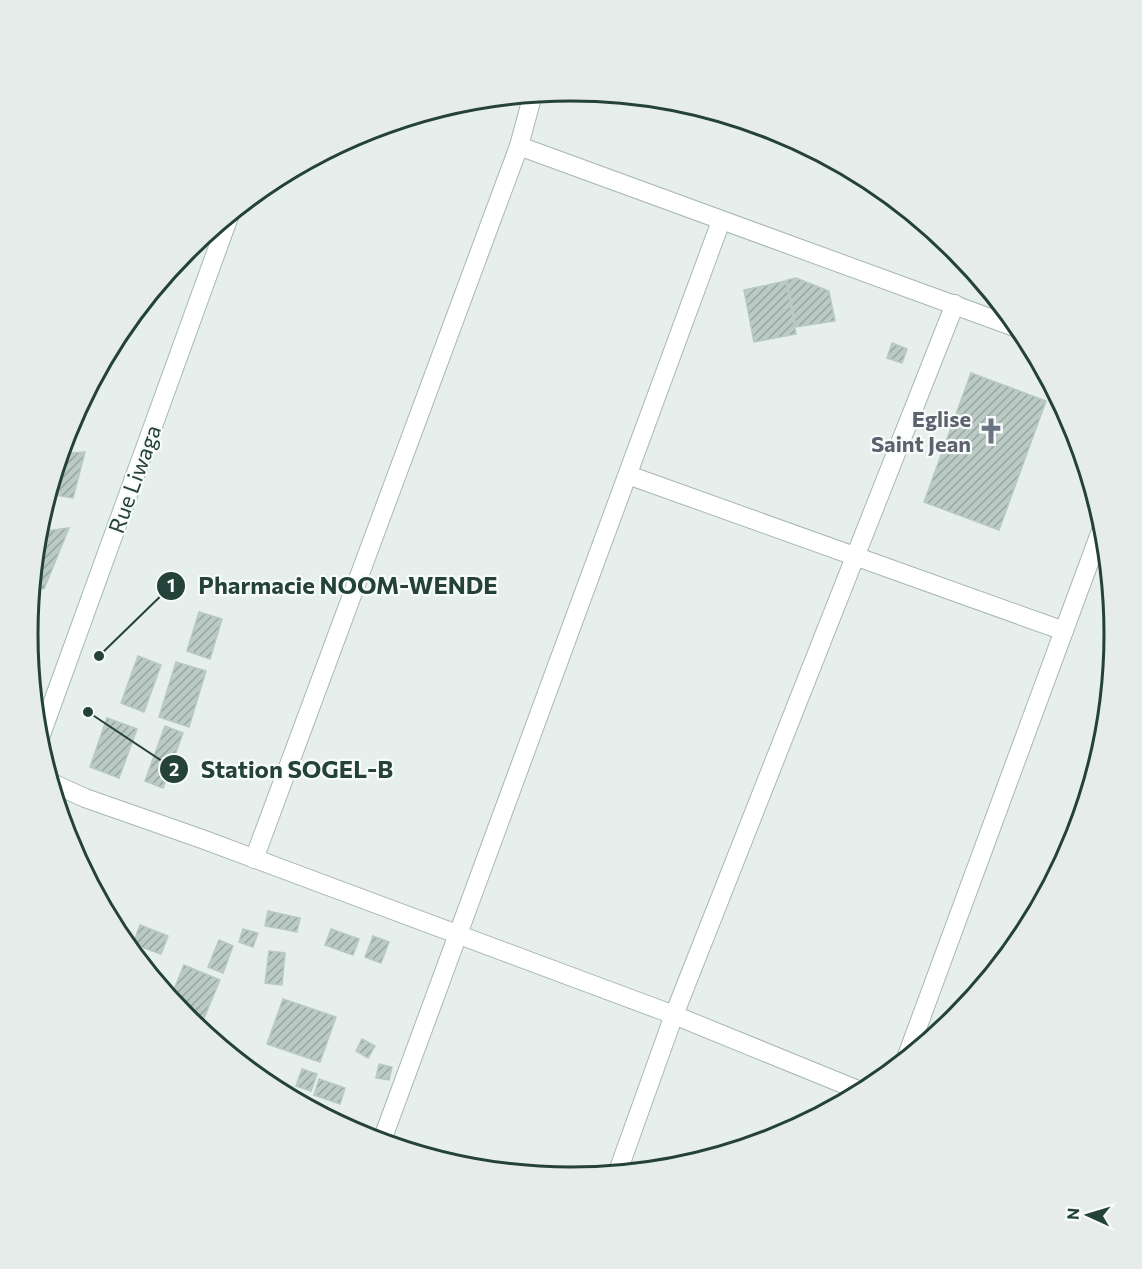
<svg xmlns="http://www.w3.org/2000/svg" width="1142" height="1269" font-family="Commissioner,sans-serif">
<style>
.building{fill:url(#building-hatch);stroke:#b8c9c2;stroke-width:1.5}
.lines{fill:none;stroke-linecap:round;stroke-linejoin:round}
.street-casing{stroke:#a8b8b2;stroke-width:20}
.secondary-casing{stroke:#a4bbb3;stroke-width:20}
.street{stroke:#fff;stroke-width:18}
.secondary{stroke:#fff;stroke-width:18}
.labels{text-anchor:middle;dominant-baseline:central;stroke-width:4.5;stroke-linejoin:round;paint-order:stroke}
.worship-label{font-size:22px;font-weight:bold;fill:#5b616d;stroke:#f7fbf9;text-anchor:end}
.street-label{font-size:22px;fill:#24423a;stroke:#f7fbf9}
.rim{fill:none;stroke:#24423a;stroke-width:3}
.leader{fill:none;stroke:#24423a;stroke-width:2}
.callout-dot{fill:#24423a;stroke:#f7fbf9;stroke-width:2}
.mark-label{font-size:18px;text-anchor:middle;font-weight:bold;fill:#fff}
.callout-label{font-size:24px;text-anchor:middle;font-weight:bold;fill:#24423a;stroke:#f7fbf9;stroke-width:4.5;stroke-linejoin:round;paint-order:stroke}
</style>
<defs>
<pattern id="building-hatch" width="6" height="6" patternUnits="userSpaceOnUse" patternTransform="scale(1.5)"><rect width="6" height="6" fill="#bbcac4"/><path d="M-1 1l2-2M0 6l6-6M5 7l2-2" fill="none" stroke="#98a6a0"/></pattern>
</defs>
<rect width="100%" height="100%" fill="#e6efeb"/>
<!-- building -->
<g class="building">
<polygon points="796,278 829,291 835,321 796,327 787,280"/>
<polygon points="786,281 796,334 754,342 744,290"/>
<polygon points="892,343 907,349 902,363 887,358"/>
<polygon points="971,373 1046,401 999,530 924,502"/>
<polygon points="85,452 73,498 49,494 68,453"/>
<polygon points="69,528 44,589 32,587 38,532"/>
<polygon points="199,612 222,619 210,659 187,651"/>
<polygon points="138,656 161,665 144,712 121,703"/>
<polygon points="176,662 206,671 189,727 159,717"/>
<polygon points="107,718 137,729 119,778 90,767"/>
<polygon points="165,726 183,733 163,788 145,781"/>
<polygon points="268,911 300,918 297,932 265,926"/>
<polygon points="140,925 168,936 161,954 133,944"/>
<polygon points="243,929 258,933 253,947 239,942"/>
<polygon points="331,929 359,939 353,955 325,945"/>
<polygon points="373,936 389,942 381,963 365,957"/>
<polygon points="219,940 233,946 223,973 208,967"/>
<polygon points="269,951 285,953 282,985 265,983"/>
<polygon points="184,965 220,980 199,1030 170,999"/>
<polygon points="283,999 336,1017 320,1062 267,1044"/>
<polygon points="362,1039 375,1046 368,1058 356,1051"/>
<polygon points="379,1064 392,1067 389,1080 376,1078"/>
<polygon points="302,1069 317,1074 311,1091 296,1086"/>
<polygon points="319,1079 345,1088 340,1104 314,1095"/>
</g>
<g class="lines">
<!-- street casing -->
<g class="street-casing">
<g id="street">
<polyline points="519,146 1020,329"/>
<polyline points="628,475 1064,631"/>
<polyline points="50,782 85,798 202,839 674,1015 863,1092"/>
<polyline points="254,859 519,146 533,94"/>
<polyline points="905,1061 1103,525"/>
<polyline points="381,1143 721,221"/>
<polyline points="617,1174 674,1015 955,304"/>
</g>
</g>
<!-- secondary casing -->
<g class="secondary-casing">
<polyline id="secondary" points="38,743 230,214"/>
</g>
<!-- street -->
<use href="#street" class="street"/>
<!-- secondary -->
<use href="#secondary" class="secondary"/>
</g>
<!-- icons -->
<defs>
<g id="church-bare" transform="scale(2.07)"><path d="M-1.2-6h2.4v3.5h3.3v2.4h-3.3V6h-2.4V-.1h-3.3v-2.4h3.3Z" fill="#6b7280" stroke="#f7fbf9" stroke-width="2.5" paint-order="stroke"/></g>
</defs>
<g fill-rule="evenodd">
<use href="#church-bare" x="991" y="431"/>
</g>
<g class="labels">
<!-- worship labels -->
<g class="worship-label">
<text x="971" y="418">Eglise<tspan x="971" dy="25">Saint Jean</tspan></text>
</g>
<!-- street labels -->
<g class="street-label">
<text transform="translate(134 479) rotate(-70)">Rue Liwaga</text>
</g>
</g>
<!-- crop -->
<path d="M0 0H1142V1269H0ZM38 634a533 533 0 1 1 1066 0a533 533 0 1 1-1066 0Z" fill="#e6ecea" fill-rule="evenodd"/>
<path class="rim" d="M38 634a533 533 0 1 1 1066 0a533 533 0 1 1-1066 0Z"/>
<!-- callouts -->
<path class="leader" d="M99 656L171 586M88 712L174 769"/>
<g class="callout-dot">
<circle cx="99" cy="656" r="6"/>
<circle cx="88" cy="712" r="6"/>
<circle cx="171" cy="586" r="15"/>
<circle cx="174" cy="769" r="15"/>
</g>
<g class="mark-label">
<text x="171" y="592">1</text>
<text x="174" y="776">2</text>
</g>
<g class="callout-label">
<text x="348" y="594">Pharmacie NOOM-WENDE</text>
<text x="297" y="778">Station SOGEL-B</text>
</g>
<!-- north arrow -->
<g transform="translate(1088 1215) rotate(274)" stroke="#f7fbf9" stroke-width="4.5" paint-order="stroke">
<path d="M0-4.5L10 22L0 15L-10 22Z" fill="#24423a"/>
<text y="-9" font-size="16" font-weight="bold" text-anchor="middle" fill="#24423a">N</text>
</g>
</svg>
